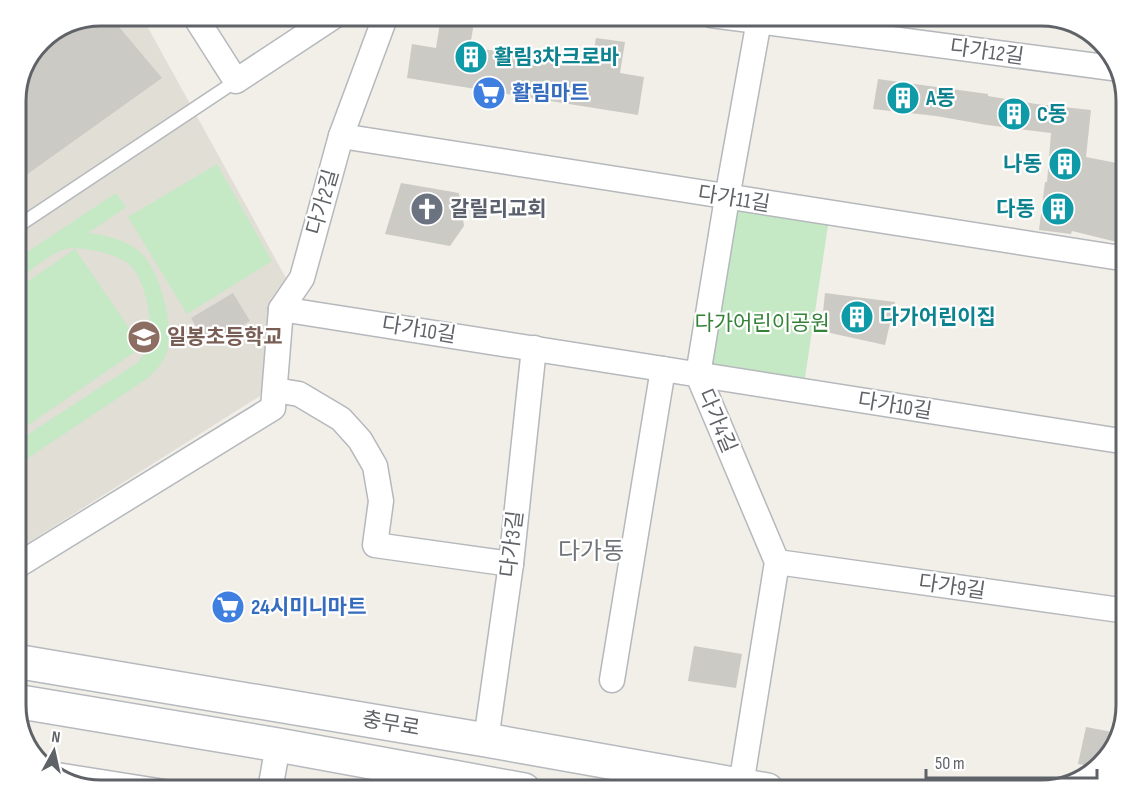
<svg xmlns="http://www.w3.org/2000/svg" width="1142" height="805" font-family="'Sofia Sans Condensed','Noto Sans KR',sans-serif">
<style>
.education{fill:#e1ded6}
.green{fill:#c5e8c5}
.building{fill:#cccac5}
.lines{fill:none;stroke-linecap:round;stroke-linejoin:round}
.service-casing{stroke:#b5b8bc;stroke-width:15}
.minor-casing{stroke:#b5b8bc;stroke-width:27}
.secondary-casing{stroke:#b6babf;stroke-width:36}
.service{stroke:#fff;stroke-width:12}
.minor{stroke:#fff;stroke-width:24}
.secondary{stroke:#fff;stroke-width:33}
.labels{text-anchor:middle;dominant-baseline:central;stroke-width:4.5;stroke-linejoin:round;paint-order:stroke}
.street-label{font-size:21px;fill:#5f6368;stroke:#fff}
.culture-label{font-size:21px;font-weight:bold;fill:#0d838f;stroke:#fff;text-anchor:start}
.shop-label{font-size:21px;font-weight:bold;fill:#366cbe;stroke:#fff;text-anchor:start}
.worship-label{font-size:21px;font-weight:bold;fill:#5b616d;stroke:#fff;text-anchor:start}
.park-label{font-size:21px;fill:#348238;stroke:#fff}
.education-label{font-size:21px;font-weight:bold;fill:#785e54;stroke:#fff;text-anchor:start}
.quarter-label{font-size:24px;fill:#70757a;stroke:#fff}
.rim{fill:none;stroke:#5f6368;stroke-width:3}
</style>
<rect width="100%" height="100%" fill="#f1efe8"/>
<!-- education -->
<polygon class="education" points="101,15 141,15 286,278 260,396 15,551 15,95 44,37"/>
<!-- green -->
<g class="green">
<polygon points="217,164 272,261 187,314 128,217"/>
<path d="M116,193L126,207L88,233C103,234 124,240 136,249C159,264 173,321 168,347C166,360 157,369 148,378L28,458L15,463V443L137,363C159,342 149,289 132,267C120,254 78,244 62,250C47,256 28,273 15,282V260Z"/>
<polygon points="744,207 829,219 804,384 717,373 705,357 730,218"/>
<polygon points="75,249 142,347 15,434 15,290"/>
</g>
<!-- building -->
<g class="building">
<polygon points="101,15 109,15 162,78 15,183 15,95 44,37"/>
<polygon points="441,17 474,22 470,47 591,66 596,38 625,42 620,73 644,77 638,115 407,78 412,44 436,48"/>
<polygon points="878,79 988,94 988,96 1036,104 1091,110 1086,157 1127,165 1127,230 1125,244 1072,231 1071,234 1039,230 1045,182 1047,182 1051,133 987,125 936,116 873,109"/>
<polygon points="401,183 459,193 464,226 450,246 385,234"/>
<polygon points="233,293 250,321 208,346 191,318"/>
<polygon points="825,293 895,302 885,345 821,331"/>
<polygon points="694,646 742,654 736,688 688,681"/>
<polygon points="1086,727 1117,733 1109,756 1096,767 1078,764"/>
</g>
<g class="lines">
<!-- service casing -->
<g class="service-casing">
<g id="service">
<polyline points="15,228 236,81"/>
<polyline points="44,767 189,790"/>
</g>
</g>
<!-- minor casing -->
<g class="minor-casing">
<g id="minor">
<polyline points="194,15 236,81 336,15"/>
<polyline points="711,15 1120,69"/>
<polyline points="341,136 1127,259"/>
<polyline points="281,309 1127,442"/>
<polyline points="275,390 299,394 341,419 360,440 375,466 381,501 375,545 511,564"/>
<polyline points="777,562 1127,611"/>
<polyline points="15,567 273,408 281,309 302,278 341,136 386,15"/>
<polyline points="612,680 663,369"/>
<polyline points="486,740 511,564 534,348"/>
<polyline points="741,785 777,562 698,375 727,198 760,15"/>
<polyline points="270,790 278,745"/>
</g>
</g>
<!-- secondary casing -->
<g class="secondary-casing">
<g id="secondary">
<polyline points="15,661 486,740 767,790"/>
<polyline points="15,701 278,745 524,790"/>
</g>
</g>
<!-- service -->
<use href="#service" class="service"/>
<!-- minor -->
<use href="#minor" class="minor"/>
<!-- secondary -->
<use href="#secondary" class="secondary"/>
</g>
<!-- icons -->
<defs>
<g id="building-disc" transform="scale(1.725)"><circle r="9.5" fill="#0f9aa8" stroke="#fff"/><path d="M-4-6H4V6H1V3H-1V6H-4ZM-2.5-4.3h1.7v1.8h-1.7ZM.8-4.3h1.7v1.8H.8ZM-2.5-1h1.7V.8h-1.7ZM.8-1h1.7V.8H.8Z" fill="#fff"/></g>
<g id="supermarket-disc" transform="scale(1.725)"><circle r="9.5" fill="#3f7fe0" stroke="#fff"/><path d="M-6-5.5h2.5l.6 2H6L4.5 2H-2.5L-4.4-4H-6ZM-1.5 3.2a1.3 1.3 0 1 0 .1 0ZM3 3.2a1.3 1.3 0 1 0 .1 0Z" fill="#fff"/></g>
<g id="church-disc" transform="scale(1.725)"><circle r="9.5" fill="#6b7280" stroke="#fff"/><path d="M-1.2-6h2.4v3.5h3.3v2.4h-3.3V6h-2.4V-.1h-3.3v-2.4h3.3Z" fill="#fff"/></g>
<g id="school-disc" transform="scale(1.725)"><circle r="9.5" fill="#8d6e63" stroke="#fff"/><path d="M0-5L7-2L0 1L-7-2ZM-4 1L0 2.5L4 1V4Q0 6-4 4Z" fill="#fff"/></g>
</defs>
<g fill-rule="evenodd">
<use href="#building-disc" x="471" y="57"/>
<use href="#supermarket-disc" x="489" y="93"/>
<use href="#building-disc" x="903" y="98"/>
<use href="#building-disc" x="1014" y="114"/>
<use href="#building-disc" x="1065" y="164"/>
<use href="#church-disc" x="427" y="209"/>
<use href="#building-disc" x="1058" y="209"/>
<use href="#building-disc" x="857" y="317"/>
<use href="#school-disc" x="144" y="337"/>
<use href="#supermarket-disc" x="228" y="607"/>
</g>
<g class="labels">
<!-- street labels -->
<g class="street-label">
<text transform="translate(987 52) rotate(8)">다가12길</text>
<text transform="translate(734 199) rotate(9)">다가11길</text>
<text transform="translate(323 202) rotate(-74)">다가2길</text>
<text transform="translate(419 330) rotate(9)">다가10길</text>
<text transform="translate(895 406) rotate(9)">다가10길</text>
<text transform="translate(717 421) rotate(67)">다가4길</text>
<text transform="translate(512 544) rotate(-83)">다가3길</text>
<text transform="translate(952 587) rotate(8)">다가9길</text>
<text transform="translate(391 724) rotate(10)">충무로</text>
</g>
<!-- culture labels -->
<g class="culture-label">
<text x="494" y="57">활림3차크로바</text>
<text x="926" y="98">A동</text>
<text x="1037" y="114">C동</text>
<text x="1042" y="164" text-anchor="end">나동</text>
<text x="1035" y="209" text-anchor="end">다동</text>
<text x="880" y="317">다가어린이집</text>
</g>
<!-- shop labels -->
<g class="shop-label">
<text x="512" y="93">활림마트</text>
<text x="251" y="607">24시미니마트</text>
</g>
<!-- worship labels -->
<g class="worship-label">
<text x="450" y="209">갈릴리교회</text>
</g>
<!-- park labels -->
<g class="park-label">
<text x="762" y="323">다가어린이공원</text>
</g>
<!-- education labels -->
<g class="education-label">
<text x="167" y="337">일봉초등학교</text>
</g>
<!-- quarter labels -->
<g class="quarter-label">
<text x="591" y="551">다가동</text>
</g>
</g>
<!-- crop -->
<path d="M0 0H1142V805H0ZM101 26H1041A75 75 0 0 1 1116 101V705A75 75 0 0 1 1041 780H101A75 75 0 0 1 26 705V101A75 75 0 0 1 101 26Z" fill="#fff" fill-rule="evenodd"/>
<path class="rim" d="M101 26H1041A75 75 0 0 1 1116 101V705A75 75 0 0 1 1041 780H101A75 75 0 0 1 26 705V101A75 75 0 0 1 101 26Z"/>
<!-- north arrow -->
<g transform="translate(54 751) rotate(8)" stroke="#ffffff" stroke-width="4.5" paint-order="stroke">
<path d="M0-4.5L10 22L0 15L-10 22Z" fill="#5f6368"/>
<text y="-9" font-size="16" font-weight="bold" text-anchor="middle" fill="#5f6368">N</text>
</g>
<!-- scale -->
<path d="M926 769v9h171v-9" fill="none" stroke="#5f6368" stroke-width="3"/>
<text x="935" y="769" font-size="18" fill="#5f6368" stroke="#ffffff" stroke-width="4.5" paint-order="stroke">50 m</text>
</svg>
